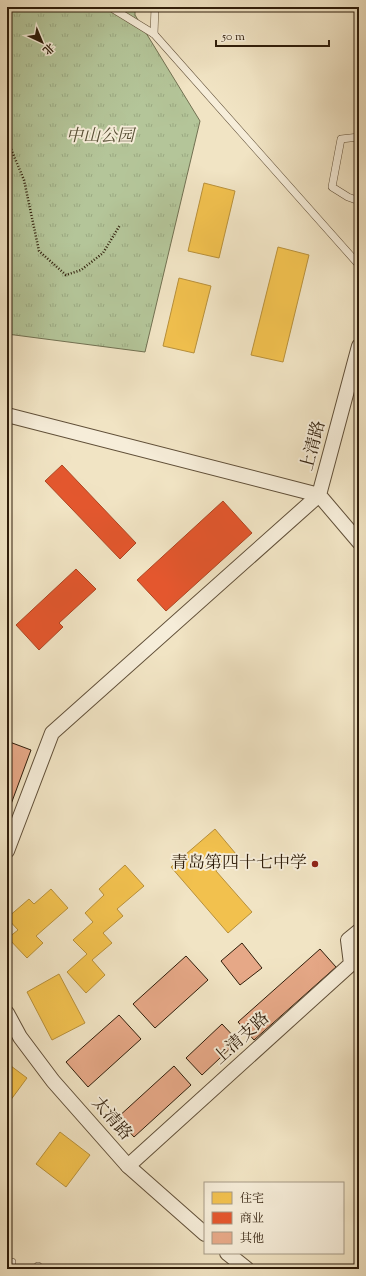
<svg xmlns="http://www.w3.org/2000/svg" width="366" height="1276" font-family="'Sorts Mill Goudy','Noto Serif SC',serif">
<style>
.park{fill:url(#park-tufts);stroke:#727152}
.homes{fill:#f2c14e;stroke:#b8903a}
.shops{fill:#e4572e;stroke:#ae4623}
.building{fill:#e6a887;stroke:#2f1d0a}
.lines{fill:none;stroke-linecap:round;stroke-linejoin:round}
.lane-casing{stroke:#604f38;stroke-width:8}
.street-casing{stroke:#604f38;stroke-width:16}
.path{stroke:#2f1d0a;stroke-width:2.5;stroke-dasharray:1 2;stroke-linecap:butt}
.lane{stroke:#f6edd9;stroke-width:7}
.street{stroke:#f6edd9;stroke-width:14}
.poi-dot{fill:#8f2418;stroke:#f6edd9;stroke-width:1.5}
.labels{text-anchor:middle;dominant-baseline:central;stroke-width:4;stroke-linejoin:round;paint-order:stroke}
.park-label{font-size:17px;font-style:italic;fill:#574f35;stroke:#f6edd9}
.street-label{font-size:17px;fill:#2f1d0a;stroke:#f6edd9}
.poi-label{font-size:17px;fill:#2f1d0a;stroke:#f6edd9;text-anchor:end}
</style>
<defs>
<pattern id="park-tufts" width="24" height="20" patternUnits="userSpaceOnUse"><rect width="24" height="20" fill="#b4c599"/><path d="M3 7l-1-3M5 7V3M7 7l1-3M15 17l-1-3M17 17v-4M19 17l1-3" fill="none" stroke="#9ba982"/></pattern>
</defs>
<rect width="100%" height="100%" fill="#f1e4c4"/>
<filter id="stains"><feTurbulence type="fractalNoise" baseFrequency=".005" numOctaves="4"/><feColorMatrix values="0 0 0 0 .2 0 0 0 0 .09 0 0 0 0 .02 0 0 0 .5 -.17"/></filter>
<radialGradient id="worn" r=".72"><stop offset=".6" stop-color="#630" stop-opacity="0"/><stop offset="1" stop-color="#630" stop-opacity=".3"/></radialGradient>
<!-- park -->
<polygon class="park" points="7,7 135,7 135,15 200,121 145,352 7,334"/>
<!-- homes -->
<g class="homes">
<polygon points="204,183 235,191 219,258 188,251"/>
<polygon points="278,247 309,255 283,362 251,355"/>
<polygon points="179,278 211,286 194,353 163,346"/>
<polygon points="215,829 236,854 216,871 252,912 228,933 171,867"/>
<polygon points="125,865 144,886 117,909 123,916 103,933 112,943 92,960 105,975 86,993 67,972 87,954 73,940 93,922 85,913 104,895 99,889"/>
<polygon points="51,889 68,908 36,936 43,943 27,958 8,938 18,930 7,918 29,899 34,904"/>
<polygon points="59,974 85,1023 52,1040 27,992"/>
<polygon points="7,1063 27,1078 7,1105"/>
<polygon points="60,1132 90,1155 66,1187 36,1164"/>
</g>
<!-- shops -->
<g class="shops">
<polygon points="62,465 136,543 120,559 45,481"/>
<polygon points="223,501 252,533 166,611 137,580"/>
<polygon points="76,569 96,589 59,623 63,627 39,650 16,625"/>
</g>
<!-- building -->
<g class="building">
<polygon points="7,741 31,750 7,815"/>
<polygon points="242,943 262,968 240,985 221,961"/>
<polygon points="320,949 336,967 254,1040 238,1022"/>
<polygon points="186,956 208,980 155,1028 133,1004"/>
<polygon points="119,1015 141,1039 88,1087 66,1062"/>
<polygon points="222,1024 238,1041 202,1075 186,1058"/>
<polygon points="174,1066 191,1085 134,1137 117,1118"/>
</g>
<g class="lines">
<!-- lane casing -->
<g class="lane-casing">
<g id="lane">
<polyline points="110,7 154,34 359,265"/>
<polyline points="154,34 155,7"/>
<polyline points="359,137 341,139 332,187 348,197 359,201"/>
<polyline points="7,1262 12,1262"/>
<polyline points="38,1269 38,1266"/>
</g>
</g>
<!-- street casing -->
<g class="street-casing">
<g id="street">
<polyline points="359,346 319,495 359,542"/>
<polyline points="7,415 319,495"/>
<polyline points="7,851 52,733 319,495"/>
<polyline points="7,1013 20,1037 53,1081 128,1166 205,1234"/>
<polyline points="128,1166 351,964 348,940 359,931"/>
<polyline points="227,1253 247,1269"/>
</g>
</g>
<!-- path -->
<polyline class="path" points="7,145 11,149 24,180 39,251 66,275 81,270 103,253 120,225"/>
<!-- lane -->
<use href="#lane" class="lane"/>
<!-- street -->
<use href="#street" class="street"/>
</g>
<!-- markers -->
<circle class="poi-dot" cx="315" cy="864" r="4"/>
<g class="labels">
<!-- park labels -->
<g class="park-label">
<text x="100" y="137">中山公园</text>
</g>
<!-- street labels -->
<g class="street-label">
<text transform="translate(314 446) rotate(-75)">上清路</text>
<text transform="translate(242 1039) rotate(-42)">上清支路</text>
<text transform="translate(111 1119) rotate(49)">太清路</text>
</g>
<!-- poi labels -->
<g class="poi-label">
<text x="307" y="864">青岛第四十七中学</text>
</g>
</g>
<!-- margin -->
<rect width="366" height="1276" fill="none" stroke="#f1e4c4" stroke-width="24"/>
<rect x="8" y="8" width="350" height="1260" fill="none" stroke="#2f1d0a" stroke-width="2"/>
<rect x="12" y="12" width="342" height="1252" fill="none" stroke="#2f1d0a"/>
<!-- legend -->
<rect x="204" y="1182" width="140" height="72" fill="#f6edd9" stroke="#a69a86"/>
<rect x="212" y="1192" width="20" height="12" fill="#f2c14e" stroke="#a69a86"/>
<text x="240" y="1202" font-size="12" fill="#2f1d0a">住宅</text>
<rect x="212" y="1212" width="20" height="12" fill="#e4572e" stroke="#a69a86"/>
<text x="240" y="1222" font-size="12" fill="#2f1d0a">商业</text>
<rect x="212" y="1232" width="20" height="12" fill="#e6a887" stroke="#a69a86"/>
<text x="240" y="1242" font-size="12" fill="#2f1d0a">其他</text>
<!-- north arrow -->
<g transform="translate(42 42) rotate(136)" stroke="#f6edd9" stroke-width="3" paint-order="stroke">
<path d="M0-3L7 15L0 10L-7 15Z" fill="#2f1d0a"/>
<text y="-6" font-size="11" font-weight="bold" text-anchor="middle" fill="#2f1d0a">北</text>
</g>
<!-- scale -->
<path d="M216 40v6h113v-6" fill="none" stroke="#2f1d0a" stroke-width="2"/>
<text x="222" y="40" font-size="12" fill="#2f1d0a" stroke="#f6edd9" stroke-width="3" paint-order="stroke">50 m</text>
<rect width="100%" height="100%" filter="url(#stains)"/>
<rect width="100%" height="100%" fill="url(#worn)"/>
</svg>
